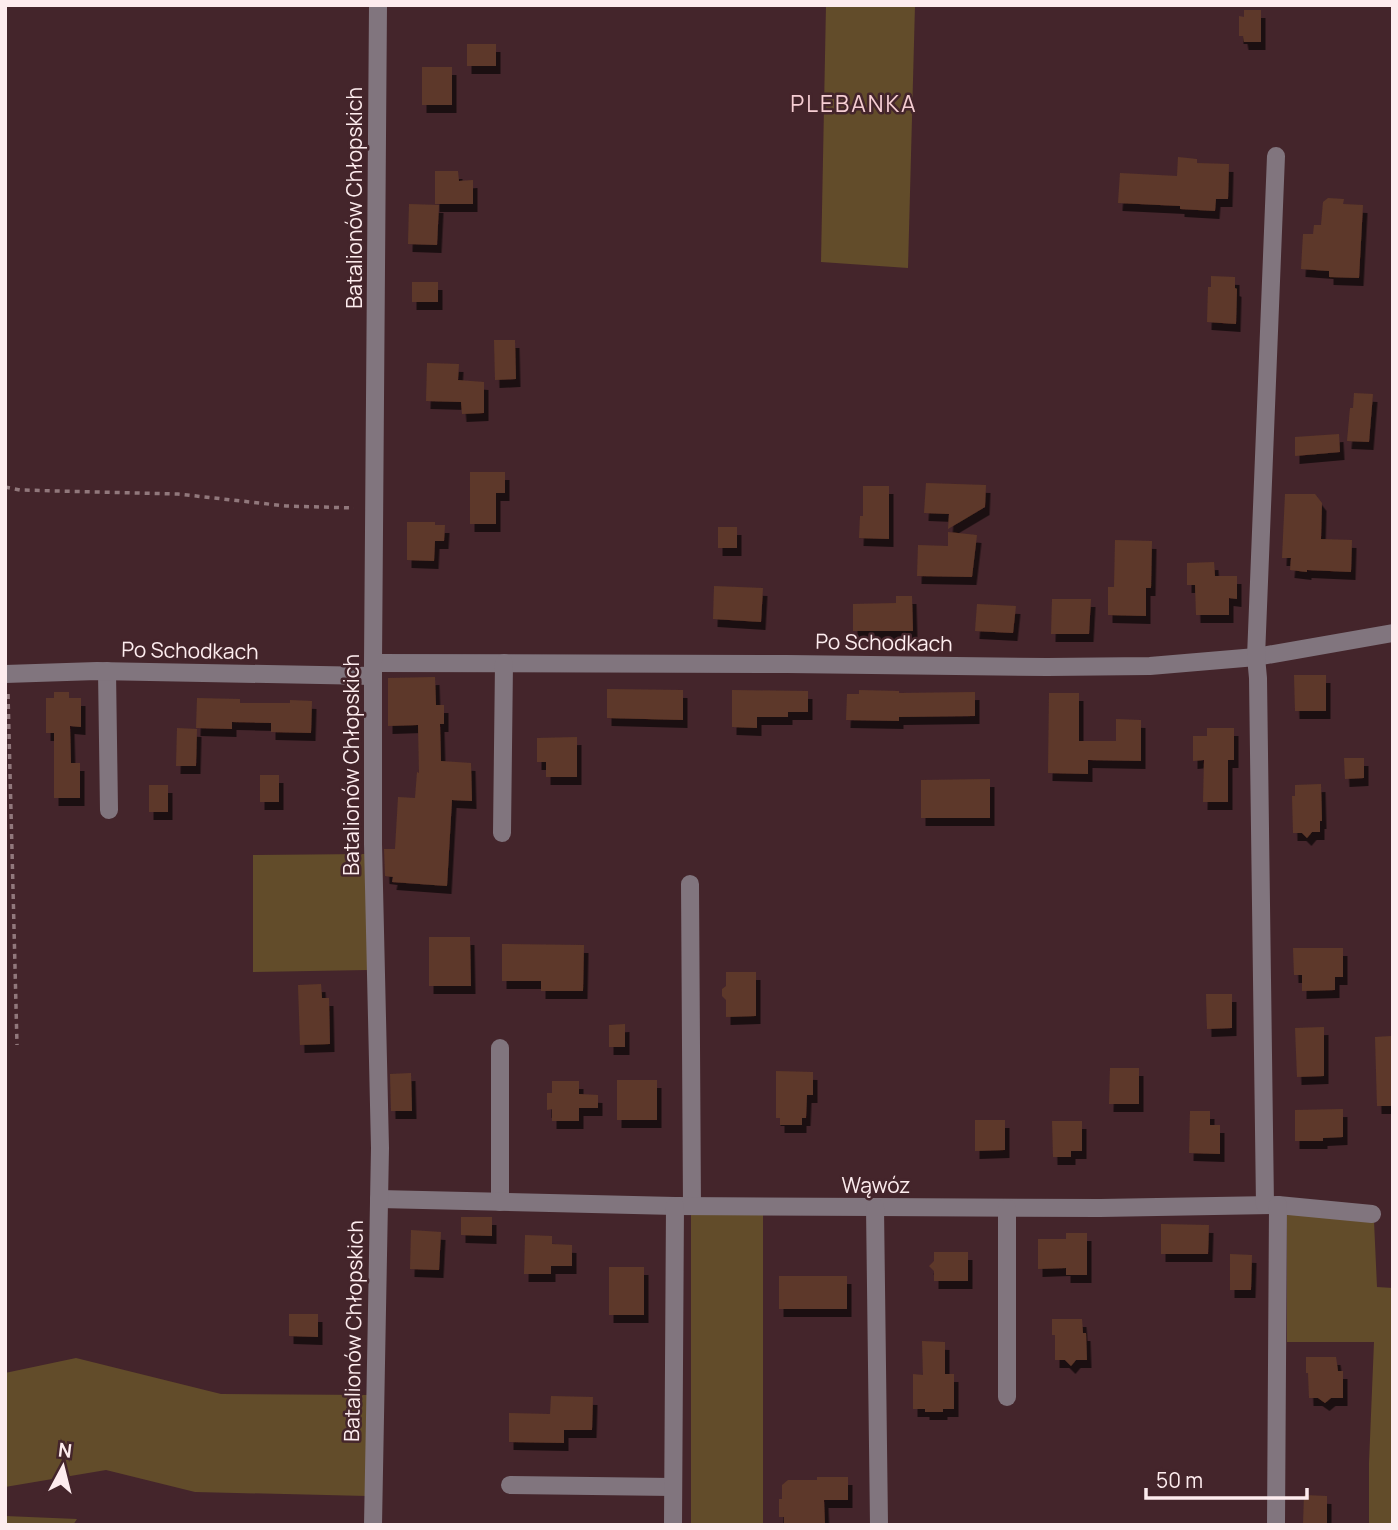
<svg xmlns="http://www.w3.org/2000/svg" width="1398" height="1530" font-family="Manrope,sans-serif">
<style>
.green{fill:#624c2a}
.building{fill:#5d3829;filter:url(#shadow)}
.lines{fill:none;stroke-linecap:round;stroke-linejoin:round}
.path{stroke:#91787c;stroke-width:3.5;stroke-dasharray:5 5;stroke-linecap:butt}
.minor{stroke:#81757e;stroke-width:18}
.labels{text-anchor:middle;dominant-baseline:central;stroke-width:5;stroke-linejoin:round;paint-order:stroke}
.street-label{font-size:21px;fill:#fdecee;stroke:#44252b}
.neighbourhood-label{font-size:23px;letter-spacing:2px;fill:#f6ced3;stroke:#44252b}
</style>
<defs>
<filter id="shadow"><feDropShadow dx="4.5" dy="8" stdDeviation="0" flood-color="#0009"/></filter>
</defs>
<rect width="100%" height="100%" fill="#44252b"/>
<!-- green -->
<g class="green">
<polygon points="826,5 915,5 908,268 821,262"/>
<polygon points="365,854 368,970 253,972 253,855"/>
<polygon points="763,1213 763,1525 691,1525 691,1214"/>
<polygon points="1287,1214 1374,1221 1377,1287 1393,1288 1393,1525 1369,1525 1369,1463 1374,1342 1287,1342"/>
<polygon points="76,1358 221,1394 369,1395 367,1496 195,1492 106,1470 5,1487 5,1373"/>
<polygon points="5,1516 77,1519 73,1525 5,1525"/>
</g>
<!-- building -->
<g class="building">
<polygon points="1244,10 1261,10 1261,42 1244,42 1243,36 1239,36 1239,16 1244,17"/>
<rect x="467" y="44" width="29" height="22"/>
<rect x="422" y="67" width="30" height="38"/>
<polygon points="1178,157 1197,159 1197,163 1229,164 1228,199 1216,199 1215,211 1180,209 1180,206 1118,203 1120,173 1177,176"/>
<polygon points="435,171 458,171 459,181 473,180 473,204 435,204"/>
<polygon points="1328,198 1344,199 1343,204 1363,205 1359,278 1329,277 1329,271 1301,269 1303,234 1313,234 1314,225 1321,225 1323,202"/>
<polygon points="409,204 439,205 437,245 408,244"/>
<polygon points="1211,276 1235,277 1235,288 1237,289 1236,324 1207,322 1208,287 1211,287"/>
<rect x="412" y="282" width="26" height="20"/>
<polygon points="494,340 515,340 516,379 495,380"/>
<polygon points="427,363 459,364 458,380 484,382 484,413 462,414 461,402 426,401"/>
<polygon points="1354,393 1373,394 1369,442 1347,441 1350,408 1353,408"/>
<polygon points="1339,434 1340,452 1295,456 1295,437"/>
<polygon points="470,472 505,472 505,493 496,493 496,524 470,524"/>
<polygon points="926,483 986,485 985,507 948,529 949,514 924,513"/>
<polygon points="863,486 889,486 889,539 859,538 860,516 863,516"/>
<polygon points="1285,494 1315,494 1322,503 1321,539 1352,540 1351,572 1307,570 1307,572 1290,570 1291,558 1282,558"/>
<polygon points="407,522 435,522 435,525 445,525 444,541 435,541 434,561 407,560"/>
<rect x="718" y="527" width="19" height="21"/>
<polygon points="948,532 977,535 972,577 917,576 918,545 948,546"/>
<polygon points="1115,540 1152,541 1151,588 1146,588 1146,616 1108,615 1108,587 1114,587"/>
<polygon points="1214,562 1215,576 1237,576 1237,599 1229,598 1229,615 1196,615 1195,585 1187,585 1187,563"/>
<polygon points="714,586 763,588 761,622 713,619"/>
<polygon points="896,596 912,596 913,631 853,631 853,604 896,603"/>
<polygon points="1052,599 1091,599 1089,634 1051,634"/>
<polygon points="977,604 1016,606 1013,633 975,631"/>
<polygon points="1294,675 1326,675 1326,711 1295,711"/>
<polygon points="435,677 436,705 444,705 444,724 440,724 441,761 471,763 472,801 452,800 447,886 392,882 393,877 385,876 384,849 395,849 398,797 415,798 417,772 419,773 418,725 388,726 388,678"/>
<polygon points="607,689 683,690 683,720 607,718"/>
<polygon points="732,690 808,691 808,712 788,712 788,717 757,717 757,728 732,727"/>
<polygon points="859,690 899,691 899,693 975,692 975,716 899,717 899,721 846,720 847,694 859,694"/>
<polygon points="54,692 69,692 69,698 81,698 81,727 70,726 71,763 80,763 80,798 54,798 54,733 46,733 46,698 54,698"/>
<polygon points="1049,693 1079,693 1079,741 1116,741 1116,719 1141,720 1141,761 1088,760 1088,774 1048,773"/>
<polygon points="197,698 240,699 240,703 290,703 290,700 312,701 311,733 271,732 271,723 232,722 232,729 196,728"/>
<polygon points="177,728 197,729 196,766 176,766"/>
<polygon points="1207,728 1234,728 1234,760 1228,760 1228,802 1203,802 1204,760 1193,761 1193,736 1207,736"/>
<polygon points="577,737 577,777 546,777 546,762 537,762 537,738"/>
<polygon points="1344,758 1364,758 1364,778 1345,779"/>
<rect x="260" y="775" width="19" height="27"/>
<polygon points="990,779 990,818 921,818 921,780"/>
<polygon points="1321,784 1322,821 1320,821 1320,832 1312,832 1307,838 1302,833 1293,833 1292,796 1295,796 1295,785"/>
<rect x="149" y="785" width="19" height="27"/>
<polygon points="429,937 470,937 471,986 429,986"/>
<polygon points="502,944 584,945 583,991 541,991 541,981 502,981"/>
<polygon points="1293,948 1343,948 1343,977 1335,977 1335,990 1302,991 1302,975 1294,975"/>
<polygon points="726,972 756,972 756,1016 726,1017 726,1000 722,996 722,989 726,986"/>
<polygon points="321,984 322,998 329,998 330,1044 300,1045 298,985"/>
<polygon points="1206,994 1232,994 1232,1028 1207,1029"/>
<polygon points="625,1024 625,1047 609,1047 609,1025"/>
<polygon points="1324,1027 1324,1076 1297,1077 1295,1028"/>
<polygon points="1391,1036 1393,1106 1377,1106 1375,1037"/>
<polygon points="1110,1068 1139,1068 1139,1104 1109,1104"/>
<polygon points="776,1071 813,1072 813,1095 807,1095 806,1118 802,1118 802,1125 780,1125 780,1118 776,1118"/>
<polygon points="411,1073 412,1111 391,1111 390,1074"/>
<rect x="617" y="1080" width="40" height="40"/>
<polygon points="552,1081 579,1081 579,1094 598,1095 598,1108 579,1108 579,1121 552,1121 552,1109 547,1110 547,1093 552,1093"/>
<polygon points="1343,1109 1343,1137 1323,1138 1323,1141 1295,1141 1295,1110"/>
<polygon points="1190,1111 1210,1111 1210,1125 1220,1125 1220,1154 1189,1153"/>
<polygon points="975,1120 1005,1120 1005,1150 975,1151"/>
<polygon points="1052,1121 1082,1121 1082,1151 1071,1151 1071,1157 1053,1157"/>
<polygon points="461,1217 492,1217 492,1236 461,1235"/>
<polygon points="1161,1224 1209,1225 1208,1254 1161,1254"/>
<polygon points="411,1230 441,1232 439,1270 410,1269"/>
<polygon points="1066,1233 1087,1233 1087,1275 1066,1275 1066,1268 1038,1269 1038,1239 1066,1239"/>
<polygon points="525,1235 552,1236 552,1244 572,1245 572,1266 551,1266 551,1274 524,1274"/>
<polygon points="934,1252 968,1252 968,1281 934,1281 934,1271 929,1266 934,1261"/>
<polygon points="1230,1254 1252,1255 1251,1290 1230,1290"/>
<rect x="609" y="1267" width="35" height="48"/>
<rect x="779" y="1276" width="68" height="33"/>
<polygon points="289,1314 318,1314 318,1337 289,1336"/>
<polygon points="1052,1319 1082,1319 1083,1333 1086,1333 1087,1360 1076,1360 1071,1366 1065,1360 1055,1360 1055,1335 1052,1335"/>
<polygon points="922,1341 945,1342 945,1374 954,1374 954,1409 943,1409 943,1412 925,1412 925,1409 913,1409 913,1374 923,1375"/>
<polygon points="1306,1357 1336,1357 1338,1371 1343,1371 1343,1398 1331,1398 1325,1403 1318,1398 1309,1398 1308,1373 1306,1373"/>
<polygon points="551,1396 593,1397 592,1430 564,1430 564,1443 509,1442 509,1413 550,1414"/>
<polygon points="817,1477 848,1477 848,1500 824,1500 825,1525 784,1525 784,1517 779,1517 779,1499 782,1499 782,1485 788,1480 817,1480"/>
<polygon points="1304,1495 1327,1496 1327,1525 1303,1525"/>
</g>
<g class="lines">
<!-- path -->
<g class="path">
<polyline points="5,487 20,490 178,494 286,506 354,508"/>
<polyline points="8,694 17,1045"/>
</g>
<!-- minor -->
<g class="minor">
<polyline points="373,663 787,664 1047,667 1150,666 1256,657 1393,633"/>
<polyline points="107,671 109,810"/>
<polyline points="5,674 97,671 373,676"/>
<polyline points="502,833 504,663"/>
<polyline points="690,884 692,1206"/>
<polyline points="500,1048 500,1202"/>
<polyline points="379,1199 675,1206 875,1207 1100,1208 1278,1205 1372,1214"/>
<polyline points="1265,1205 1258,678 1256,657 1276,156"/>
<polyline points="875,1207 879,1525"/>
<polyline points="1007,1397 1007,1208"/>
<polyline points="510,1485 673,1487"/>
<polyline points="373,1525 380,1148 373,844 373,663 378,5"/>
<polyline points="673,1525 675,1206"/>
<polyline points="1276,1525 1278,1205"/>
</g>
</g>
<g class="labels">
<!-- street labels -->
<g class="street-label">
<text transform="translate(354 198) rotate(-90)">Batalionów Chłopskich</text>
<text transform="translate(884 642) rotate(1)">Po Schodkach</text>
<text transform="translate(190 650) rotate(1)">Po Schodkach</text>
<text transform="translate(351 765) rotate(-90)">Batalionów Chłopskich</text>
<text x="876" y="1185">Wąwóz</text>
<text transform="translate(353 1331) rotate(-89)">Batalionów Chłopskich</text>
</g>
<!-- neighbourhood labels -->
<g class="neighbourhood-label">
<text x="854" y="103">PLEBANKA</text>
</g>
</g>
<!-- border -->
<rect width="1398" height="1530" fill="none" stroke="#fdecee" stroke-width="14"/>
<!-- north arrow -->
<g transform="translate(63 1467) rotate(7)" stroke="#44252b" stroke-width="5" paint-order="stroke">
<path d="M0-5L12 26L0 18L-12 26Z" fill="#fdecee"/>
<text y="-10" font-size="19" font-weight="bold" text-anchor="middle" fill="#fdecee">N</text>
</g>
<!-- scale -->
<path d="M1146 1488v10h161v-10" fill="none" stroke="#fdecee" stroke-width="3.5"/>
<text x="1156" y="1488" font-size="21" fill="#fdecee" stroke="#44252b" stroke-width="5" paint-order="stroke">50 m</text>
</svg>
